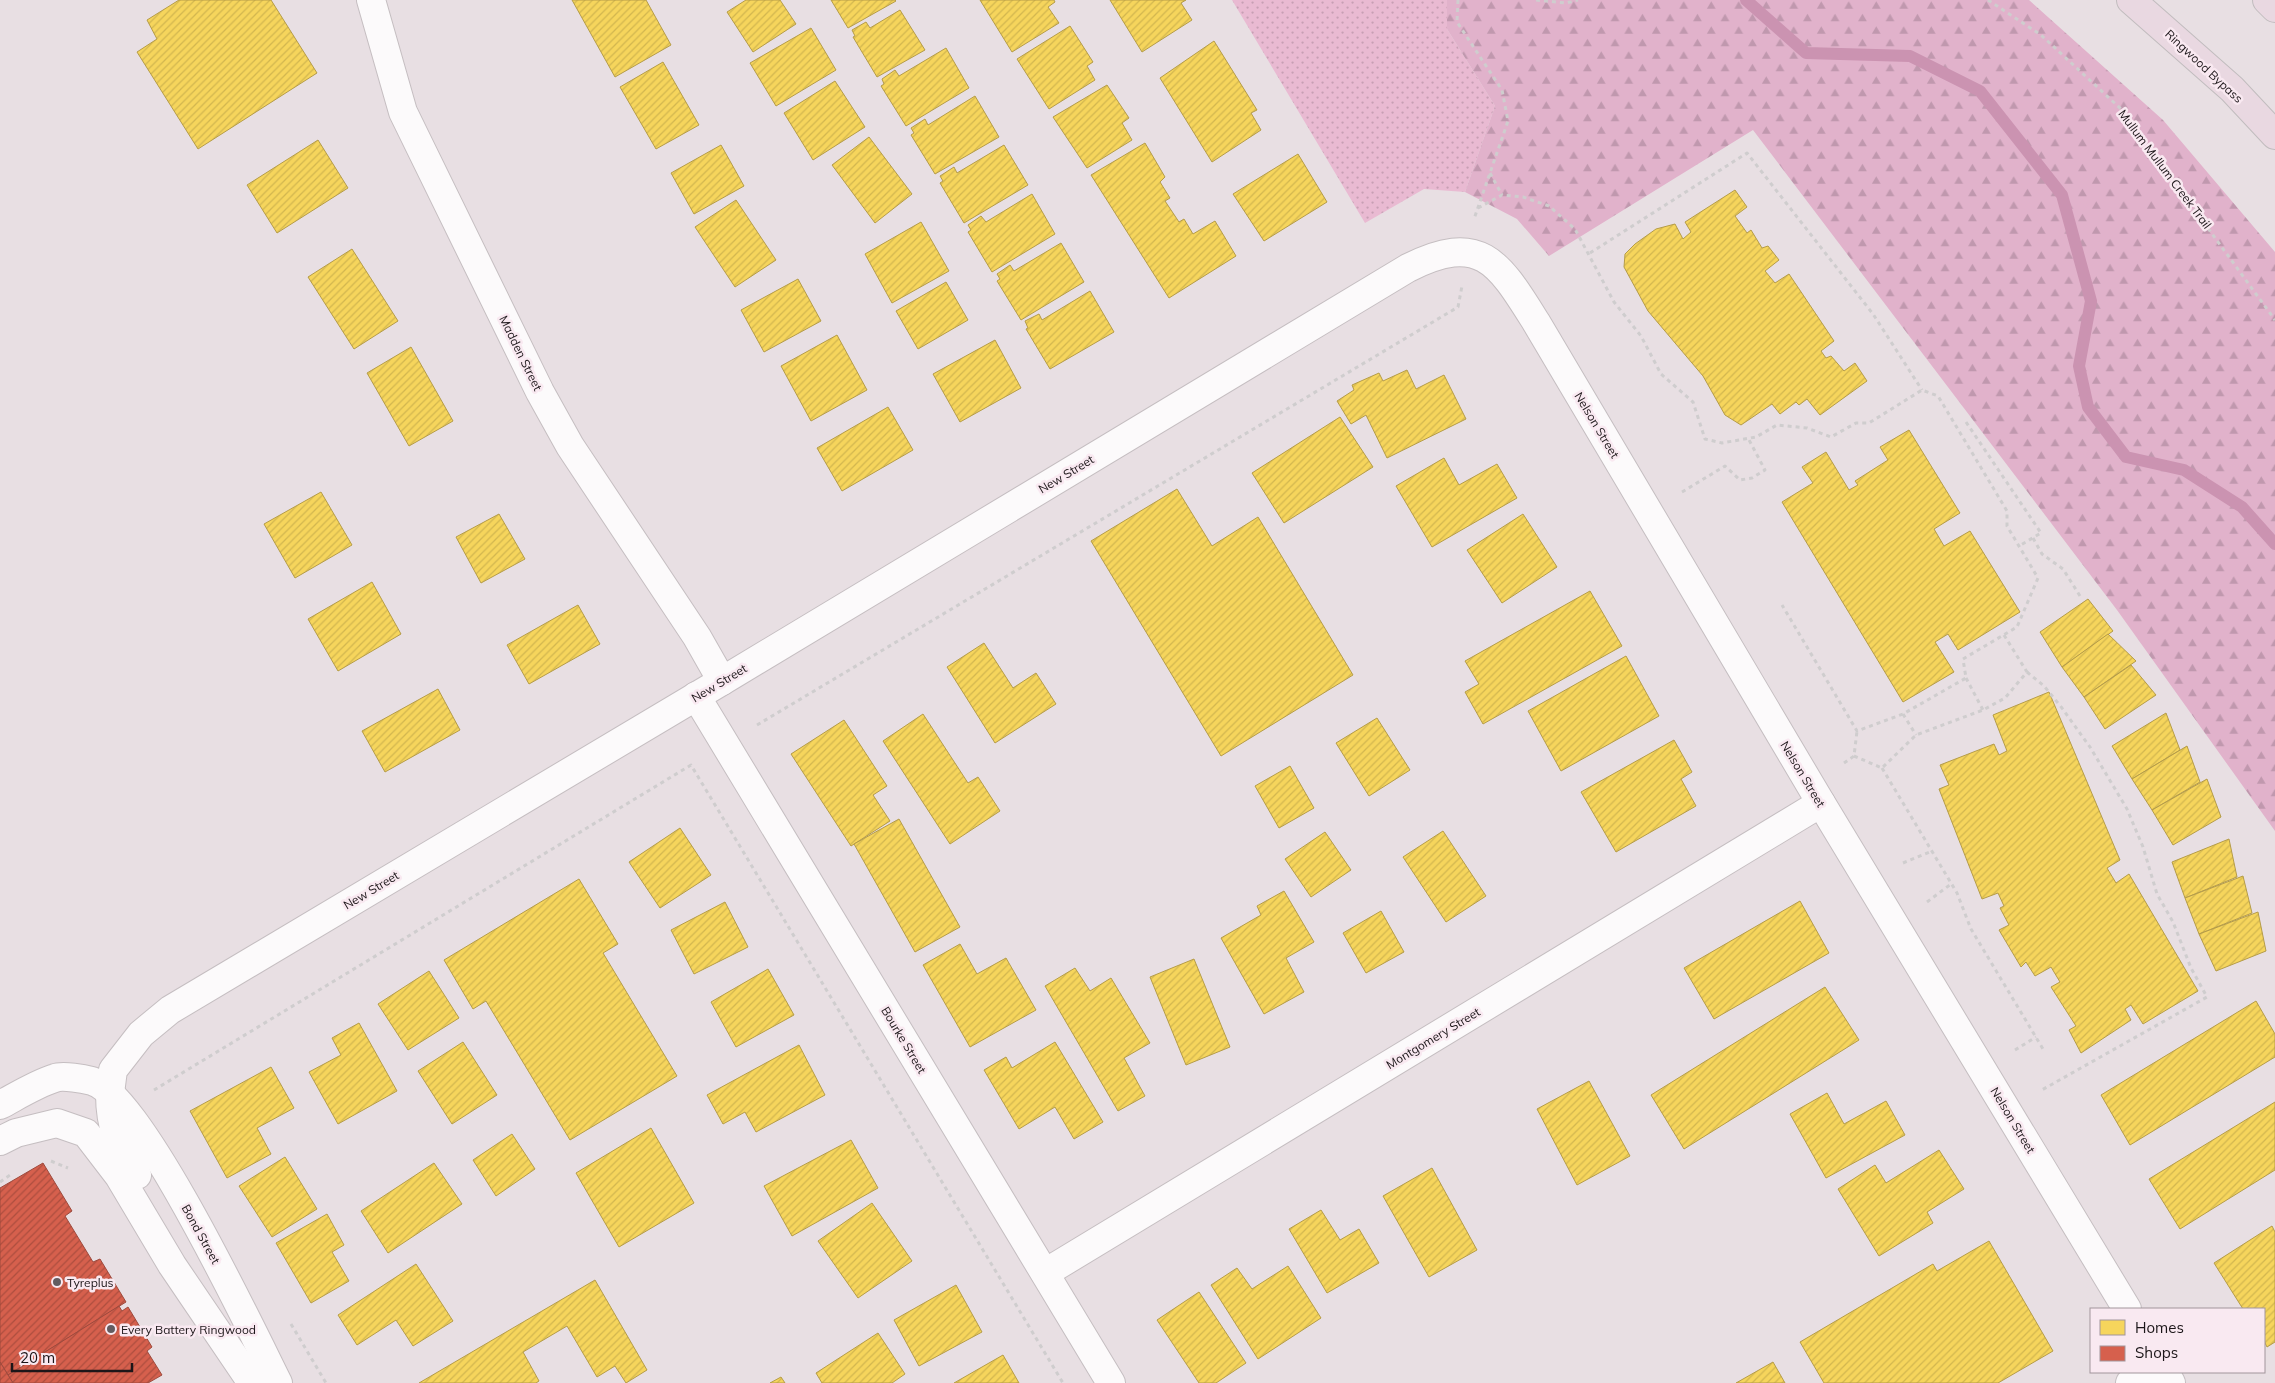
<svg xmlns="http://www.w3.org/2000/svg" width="2275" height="1383" font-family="Mulish,sans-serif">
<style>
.grass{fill:url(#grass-dots)}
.forest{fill:url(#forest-firs)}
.homes{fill:url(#homes-hatch);stroke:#b59c48}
.shops{fill:url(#shops-hatch);stroke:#9e4a3d}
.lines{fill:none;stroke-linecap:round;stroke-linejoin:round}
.stream{stroke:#cb93b1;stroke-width:12}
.minor-casing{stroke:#c5bec1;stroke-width:30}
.tertiary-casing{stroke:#c5bec1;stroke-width:30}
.motorway-casing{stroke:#c1bcbe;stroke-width:30}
.path{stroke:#cfcdce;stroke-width:3;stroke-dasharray:4 4;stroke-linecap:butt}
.minor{stroke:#fcfafb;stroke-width:28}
.tertiary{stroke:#fcfafb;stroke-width:28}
.motorway{stroke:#e9d8e1;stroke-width:28}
.poi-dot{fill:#635c60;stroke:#f9e9f1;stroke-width:2}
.labels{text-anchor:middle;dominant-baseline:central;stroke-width:5;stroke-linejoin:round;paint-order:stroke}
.street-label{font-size:12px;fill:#1c1619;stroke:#f9e9f1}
.poi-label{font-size:12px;fill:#1c1619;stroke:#f9e9f1;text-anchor:start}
</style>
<defs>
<pattern id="grass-dots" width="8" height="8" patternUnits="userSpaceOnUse" patternTransform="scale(1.25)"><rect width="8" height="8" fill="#e9bad2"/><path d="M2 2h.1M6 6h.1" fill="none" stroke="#c79fb4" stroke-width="1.8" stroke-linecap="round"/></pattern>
<pattern id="forest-firs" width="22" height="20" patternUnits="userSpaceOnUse" patternTransform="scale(1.25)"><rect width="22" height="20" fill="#e1b2cb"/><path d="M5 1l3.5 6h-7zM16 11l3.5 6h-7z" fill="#c098ae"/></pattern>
<pattern id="homes-hatch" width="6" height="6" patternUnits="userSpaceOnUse" patternTransform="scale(1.25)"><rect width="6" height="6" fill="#f6d55c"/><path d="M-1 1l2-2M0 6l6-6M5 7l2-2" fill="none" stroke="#d2b64f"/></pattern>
<pattern id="shops-hatch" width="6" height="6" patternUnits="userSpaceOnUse" patternTransform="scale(1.25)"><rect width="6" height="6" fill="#d6604d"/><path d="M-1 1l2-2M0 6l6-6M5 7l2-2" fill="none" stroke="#ad4e3f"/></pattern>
</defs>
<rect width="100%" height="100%" fill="#e8dfe3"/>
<!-- grass -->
<polygon class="grass" points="1232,0 1447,0 1447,29 1495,106 1465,192 1424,189 1365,223"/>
<!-- forest -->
<polygon class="forest" points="1447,0 2029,0 2163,120 2275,252 2275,831 2117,610 1753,130 1549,256 1517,219 1465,192 1495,106 1447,29"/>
<!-- homes -->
<g class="homes">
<polygon points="179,0 271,0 317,73 198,149 137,52 157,39 147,20"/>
<polygon points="572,0 646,0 671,45 615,77"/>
<polygon points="746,0 780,0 796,24 753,52 727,12"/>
<polygon points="831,0 895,0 896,1 848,28"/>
<polygon points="980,0 1054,0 1055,2 1048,7 1059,23 1012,52"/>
<polygon points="1110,0 1186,0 1181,3 1192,20 1142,52"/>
<polygon points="900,10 925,50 877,77 853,37 855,36 852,30 866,22 870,28"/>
<polygon points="1070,26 1093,62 1087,66 1095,80 1049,109 1017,59"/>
<polygon points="811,28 836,70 776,106 750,63"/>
<polygon points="1214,41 1257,110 1251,113 1261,130 1212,162 1160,78"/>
<polygon points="946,48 969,88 906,126 881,86 884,84 882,79 895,70 899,76"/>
<polygon points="663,62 699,125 656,149 620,87"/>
<polygon points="835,81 865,127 813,160 784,113"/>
<polygon points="1107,85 1129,118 1122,123 1132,140 1087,168 1053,117"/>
<polygon points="975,96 999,137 935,174 911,135 914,133 911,128 925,119 928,125"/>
<polygon points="869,137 912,194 875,223 832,165"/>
<polygon points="318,140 348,188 277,233 247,185"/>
<polygon points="1145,143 1165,177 1160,182 1170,198 1165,201 1179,222 1184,219 1193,234 1215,221 1236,256 1169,298 1091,175"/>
<polygon points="721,145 744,186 694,214 671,173"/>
<polygon points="1004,145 1028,185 964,223 940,183 943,181 940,176 954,167 957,173"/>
<polygon points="1298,154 1327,202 1264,241 1233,194"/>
<polygon points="1735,190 1747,207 1735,216 1747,233 1751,230 1762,248 1768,246 1779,260 1765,271 1775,283 1789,274 1834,341 1821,351 1826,358 1831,356 1844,371 1855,363 1867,381 1820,415 1807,399 1799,405 1796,402 1780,414 1772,404 1741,425 1725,415 1703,376 1648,311 1624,267 1625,254 1635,244 1656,229 1675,224 1683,239 1691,232 1685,222"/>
<polygon points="1032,194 1055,234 992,272 968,232 971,230 968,225 981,216 986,222"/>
<polygon points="736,200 776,260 735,287 695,227"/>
<polygon points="921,222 949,271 892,303 865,254"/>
<polygon points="1061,243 1084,282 1021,320 997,281 1000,279 997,274 1010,265 1014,271"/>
<polygon points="352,249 398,321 354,349 308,277"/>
<polygon points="798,279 821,321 764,352 741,310"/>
<polygon points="946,282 968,320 918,349 896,311"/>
<polygon points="1090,291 1114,332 1050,369 1026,329 1028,328 1025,321 1039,314 1042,320"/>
<polygon points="837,335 867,390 811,421 781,366"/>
<polygon points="995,340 1021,388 960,422 933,374"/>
<polygon points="411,347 453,421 409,446 367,373"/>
<polygon points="1407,370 1416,389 1444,375 1466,419 1387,458 1366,415 1351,424 1337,401 1354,390 1352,385 1379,373 1383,381"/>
<polygon points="888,407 913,450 842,491 817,448"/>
<polygon points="1340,417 1373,467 1284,523 1252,473"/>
<polygon points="1909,430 1960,513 1934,529 1944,546 1970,531 2020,612 1958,650 1948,634 1935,642 1954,672 1903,702 1782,502 1813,483 1802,467 1826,452 1849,490 1858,485 1855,481 1888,460 1880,447"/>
<polygon points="1444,458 1459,485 1497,464 1517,498 1432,547 1396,486"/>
<polygon points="1177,489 1212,546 1258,517 1353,675 1221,756 1091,541"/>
<polygon points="321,492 352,545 295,578 264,524"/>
<polygon points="499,514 525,559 481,583 456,537"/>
<polygon points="1523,514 1557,567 1502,603 1467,550"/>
<polygon points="372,582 401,634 338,671 308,619"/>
<polygon points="1590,591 1622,646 1483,724 1465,692 1479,684 1465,661"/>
<polygon points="2088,599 2113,631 2062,667 2040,632"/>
<polygon points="578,605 600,644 529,684 507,645"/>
<polygon points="2108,634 2136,661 2084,697 2062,667"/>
<polygon points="984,643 1013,688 1036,673 1056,704 995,743 947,667"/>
<polygon points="1626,656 1659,716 1561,771 1528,711"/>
<polygon points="2131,665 2156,695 2105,729 2084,697"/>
<polygon points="438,689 460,730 385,772 362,731"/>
<polygon points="2049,692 2120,860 2107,868 2116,883 2129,874 2198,991 2143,1024 2131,1005 2125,1009 2131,1020 2081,1053 2069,1030 2076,1026 2051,987 2060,982 2051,967 2035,976 2026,962 2021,967 1999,930 2009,925 2000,908 2004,906 1998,893 1982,899 1939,789 1949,785 1940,765 1994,744 1999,755 2007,751 1993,715"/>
<polygon points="2166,713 2180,750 2132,779 2112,746"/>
<polygon points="923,714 968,783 978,777 1000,811 950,844 883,741"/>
<polygon points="1377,718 1410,770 1369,796 1336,743"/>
<polygon points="844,720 887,786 873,795 890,821 851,846 791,754"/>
<polygon points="1674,740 1692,772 1681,779 1696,806 1616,852 1581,792"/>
<polygon points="2187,746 2200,782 2152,810 2132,779"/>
<polygon points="1290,766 1314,808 1279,828 1255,786"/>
<polygon points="2207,779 2221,817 2173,845 2152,810"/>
<polygon points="899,819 960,927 915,952 854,844"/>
<polygon points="680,828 711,875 660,908 629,862"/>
<polygon points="1443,831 1486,896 1446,922 1403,857"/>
<polygon points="1325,832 1351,870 1311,897 1285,859"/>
<polygon points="2229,839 2237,877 2185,898 2172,862"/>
<polygon points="2243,876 2252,913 2199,934 2185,898"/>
<polygon points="579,879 618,944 603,953 677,1076 570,1140 486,1001 473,1009 444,960"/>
<polygon points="1284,891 1314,942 1286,958 1304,992 1264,1014 1221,938 1261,915 1257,906"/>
<polygon points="1800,901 1829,953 1714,1019 1684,968"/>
<polygon points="725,902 748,947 694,974 671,930"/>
<polygon points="1381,911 1404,952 1366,973 1343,933"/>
<polygon points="2258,912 2266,951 2216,971 2199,934"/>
<polygon points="960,944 977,974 1006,958 1036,1010 970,1047 923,965"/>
<polygon points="1194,959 1230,1047 1186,1065 1150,977"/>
<polygon points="1075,968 1090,991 1111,978 1150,1043 1124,1058 1145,1096 1118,1111 1045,986"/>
<polygon points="768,969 794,1015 736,1047 711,1002"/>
<polygon points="429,971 459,1018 408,1050 378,1004"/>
<polygon points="1825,987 1859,1040 1684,1149 1651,1095"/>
<polygon points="2256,1001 2275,1034 2275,1057 2130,1145 2101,1095"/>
<polygon points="359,1023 397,1091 338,1124 309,1072 341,1055 332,1038"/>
<polygon points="463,1042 497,1095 452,1124 418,1071"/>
<polygon points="1055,1042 1103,1122 1074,1139 1055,1107 1019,1129 984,1070 1006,1057 1012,1068"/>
<polygon points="799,1045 825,1095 756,1132 745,1112 723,1124 707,1095"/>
<polygon points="271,1067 294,1108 257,1128 271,1154 227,1178 190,1111"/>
<polygon points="1589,1081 1630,1156 1577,1185 1537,1109"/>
<polygon points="1827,1093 1844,1124 1886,1101 1905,1135 1826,1178 1790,1114"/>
<polygon points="2275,1102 2275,1170 2180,1229 2149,1179"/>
<polygon points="651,1128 694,1203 619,1247 576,1173"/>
<polygon points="512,1134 535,1169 496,1196 473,1160"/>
<polygon points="851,1140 878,1188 792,1236 764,1186"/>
<polygon points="1939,1150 1964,1189 1927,1212 1933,1223 1879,1256 1838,1189 1875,1165 1886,1183"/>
<polygon points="285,1157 317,1209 272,1237 239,1186"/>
<polygon points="434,1163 462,1204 388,1253 361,1211"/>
<polygon points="1432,1168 1477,1250 1429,1277 1383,1196"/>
<polygon points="872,1203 912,1261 858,1298 818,1241"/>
<polygon points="1321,1210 1340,1240 1359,1229 1379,1263 1327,1293 1289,1229"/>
<polygon points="327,1214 344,1245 332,1252 349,1281 311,1303 276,1243"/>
<polygon points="2272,1226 2275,1232 2275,1342 2267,1347 2264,1341 2264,1309 2243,1309 2214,1263"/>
<polygon points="1989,1241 2053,1351 1998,1383 1824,1383 1800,1342 1933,1264 1937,1271"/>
<polygon points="416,1264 453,1321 413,1346 396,1320 357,1345 338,1315"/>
<polygon points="1288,1266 1321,1318 1258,1359 1211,1285 1237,1268 1252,1289"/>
<polygon points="595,1280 647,1370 626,1383 615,1366 597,1377 567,1326 523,1352 539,1381 536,1383 419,1383"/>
<polygon points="956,1285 982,1332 919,1366 894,1320"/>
<polygon points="1199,1292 1246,1363 1216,1383 1199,1383 1157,1320"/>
<polygon points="878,1333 905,1374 892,1383 822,1383 816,1373"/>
<polygon points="1003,1355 1019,1383 954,1383"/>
<polygon points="1773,1362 1785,1383 1736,1383"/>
<polygon points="781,1377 785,1383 770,1383"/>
</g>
<!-- shops -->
<g class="shops">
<polygon points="43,1163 72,1211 65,1216 93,1262 100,1259 126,1302 8,1375 0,1362 0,1188"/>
<polygon points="119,1306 122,1311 128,1307 152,1347 147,1351 162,1375 148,1383 13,1383 8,1375"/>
<polygon points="0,1362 8,1375 13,1383 0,1383"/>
</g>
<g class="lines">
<!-- stream -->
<polyline class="stream" points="1746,0 1806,53 1910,56 1980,91 2062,195 2091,301 2079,366 2088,407 2126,457 2184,470 2242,507 2275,544"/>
<!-- minor casing -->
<g class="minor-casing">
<g id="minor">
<polyline points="371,0 403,112 540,392 570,446 697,637 722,681"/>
<polyline points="696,696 1111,1383"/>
<path d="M110,1093L113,1070L141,1034L170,1010L722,681L1408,268C1481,231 1499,263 1536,322L1821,803L2127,1309"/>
<polyline points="1045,1273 1821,803"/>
<polyline points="2165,1372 2171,1383"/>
<polyline points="2130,1383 2149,1372"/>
</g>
</g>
<!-- tertiary casing -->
<g class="tertiary-casing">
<g id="tertiary">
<path d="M110,1093C110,1130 119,1145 137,1175"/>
<path d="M0,1105C17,1096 36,1084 55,1078C63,1075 84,1079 92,1081C141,1097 251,1329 278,1383"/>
<polyline points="0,1141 16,1133 57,1123 86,1133 119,1176 172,1265 252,1383"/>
</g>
</g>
<!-- motorway casing -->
<g class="motorway-casing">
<g id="motorway">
<polyline points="2131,0 2232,89 2275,135"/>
<polyline points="2267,0 2275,8"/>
</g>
</g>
<!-- path -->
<g class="path">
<polyline points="1458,0 1457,22 1502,90 1508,121 1474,219"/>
<polyline points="1536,0 1566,3 1578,0"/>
<polyline points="1988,0 2041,35 2121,109 2275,320"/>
<polyline points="1490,173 1502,195"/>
<polyline points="1478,208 1502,195 1523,197 1549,206 1575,229 1614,302 1641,336 1661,374 1693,402 1705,439 1722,443 1756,437 1777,425 1807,428 1831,437 1856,423 1869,423 1922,390 1938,396 2007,511 2007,526 2038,578 2017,627 1963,659 1966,678 1903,714 1857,731 1782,605"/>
<polyline points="1590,253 1747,153 1873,314 1922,390"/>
<polyline points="1966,422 2041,533 2019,546"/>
<polyline points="1682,492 1725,466 1740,480 1752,478 1765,470 1748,438"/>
<polyline points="2033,538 2042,554 2063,569 2080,596"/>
<polyline points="2027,672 2044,686 2062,708 2090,747 2127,809 2143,847 2157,894 2173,922 2191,968 2207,997 2040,1091"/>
<polyline points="1966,678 1983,710"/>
<polyline points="1903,714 1916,735"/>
<polyline points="757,725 1458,307 1462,286"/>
<polyline points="1854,756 1882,768 1916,735 1983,710 2005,698 2027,672 2004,635"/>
<polyline points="1844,763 1854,756 1857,731"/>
<polyline points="1882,768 1957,893 1971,929 2043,1049"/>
<polyline points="1903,863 1932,851"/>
<polyline points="1927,902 1951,884"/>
<polyline points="2015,1050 2036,1037"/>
<polyline points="154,1090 691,765 1063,1383"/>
<polyline points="51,1161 68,1168"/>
<polyline points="0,1182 10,1175"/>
<polyline points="291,1324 326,1383"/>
</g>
<!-- minor -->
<use href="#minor" class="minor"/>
<!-- tertiary -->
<use href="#tertiary" class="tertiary"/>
<!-- motorway -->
<use href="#motorway" class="motorway"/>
</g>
<!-- markers -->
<g class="poi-dot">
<circle cx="57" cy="1282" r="5"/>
<circle cx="111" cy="1329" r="5"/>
</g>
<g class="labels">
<!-- street labels -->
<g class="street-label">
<text transform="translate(2204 66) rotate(43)">Ringwood Bypass</text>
<text transform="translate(2165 169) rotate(53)">Mullum Mullum Creek Trail</text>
<text transform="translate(521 353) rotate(64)">Madden Street</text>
<text transform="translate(1597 425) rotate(59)">Nelson Street</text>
<text transform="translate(1066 474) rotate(-31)">New Street</text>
<text transform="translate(719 683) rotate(-31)">New Street</text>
<text transform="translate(1803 774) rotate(59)">Nelson Street</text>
<text transform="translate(371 890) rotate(-31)">New Street</text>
<text transform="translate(1433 1038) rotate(-31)">Montgomery Street</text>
<text transform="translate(904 1040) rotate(59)">Bourke Street</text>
<text transform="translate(2013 1120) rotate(59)">Nelson Street</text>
<text transform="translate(201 1234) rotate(61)">Bond Street</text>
</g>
<!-- poi labels -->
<g class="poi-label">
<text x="67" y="1282">Tyreplus</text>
<text x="121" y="1329">Every Battery Ringwood</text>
</g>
</g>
<!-- legend -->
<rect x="2090" y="1308" width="175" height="65" fill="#f9e9f1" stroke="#a1959b"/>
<rect x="2100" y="1320" width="25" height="15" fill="#f6d55c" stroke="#a1959b"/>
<text x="2135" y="1333" font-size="15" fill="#1c1619">Homes</text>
<rect x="2100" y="1346" width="25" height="15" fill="#d6604d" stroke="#a1959b"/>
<text x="2135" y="1358" font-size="15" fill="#1c1619">Shops</text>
<!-- scale -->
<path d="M12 1363v8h120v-8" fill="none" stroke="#1c1619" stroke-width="2.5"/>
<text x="20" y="1363" font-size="15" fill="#1c1619" stroke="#f9e9f1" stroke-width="4" paint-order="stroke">20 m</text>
</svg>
